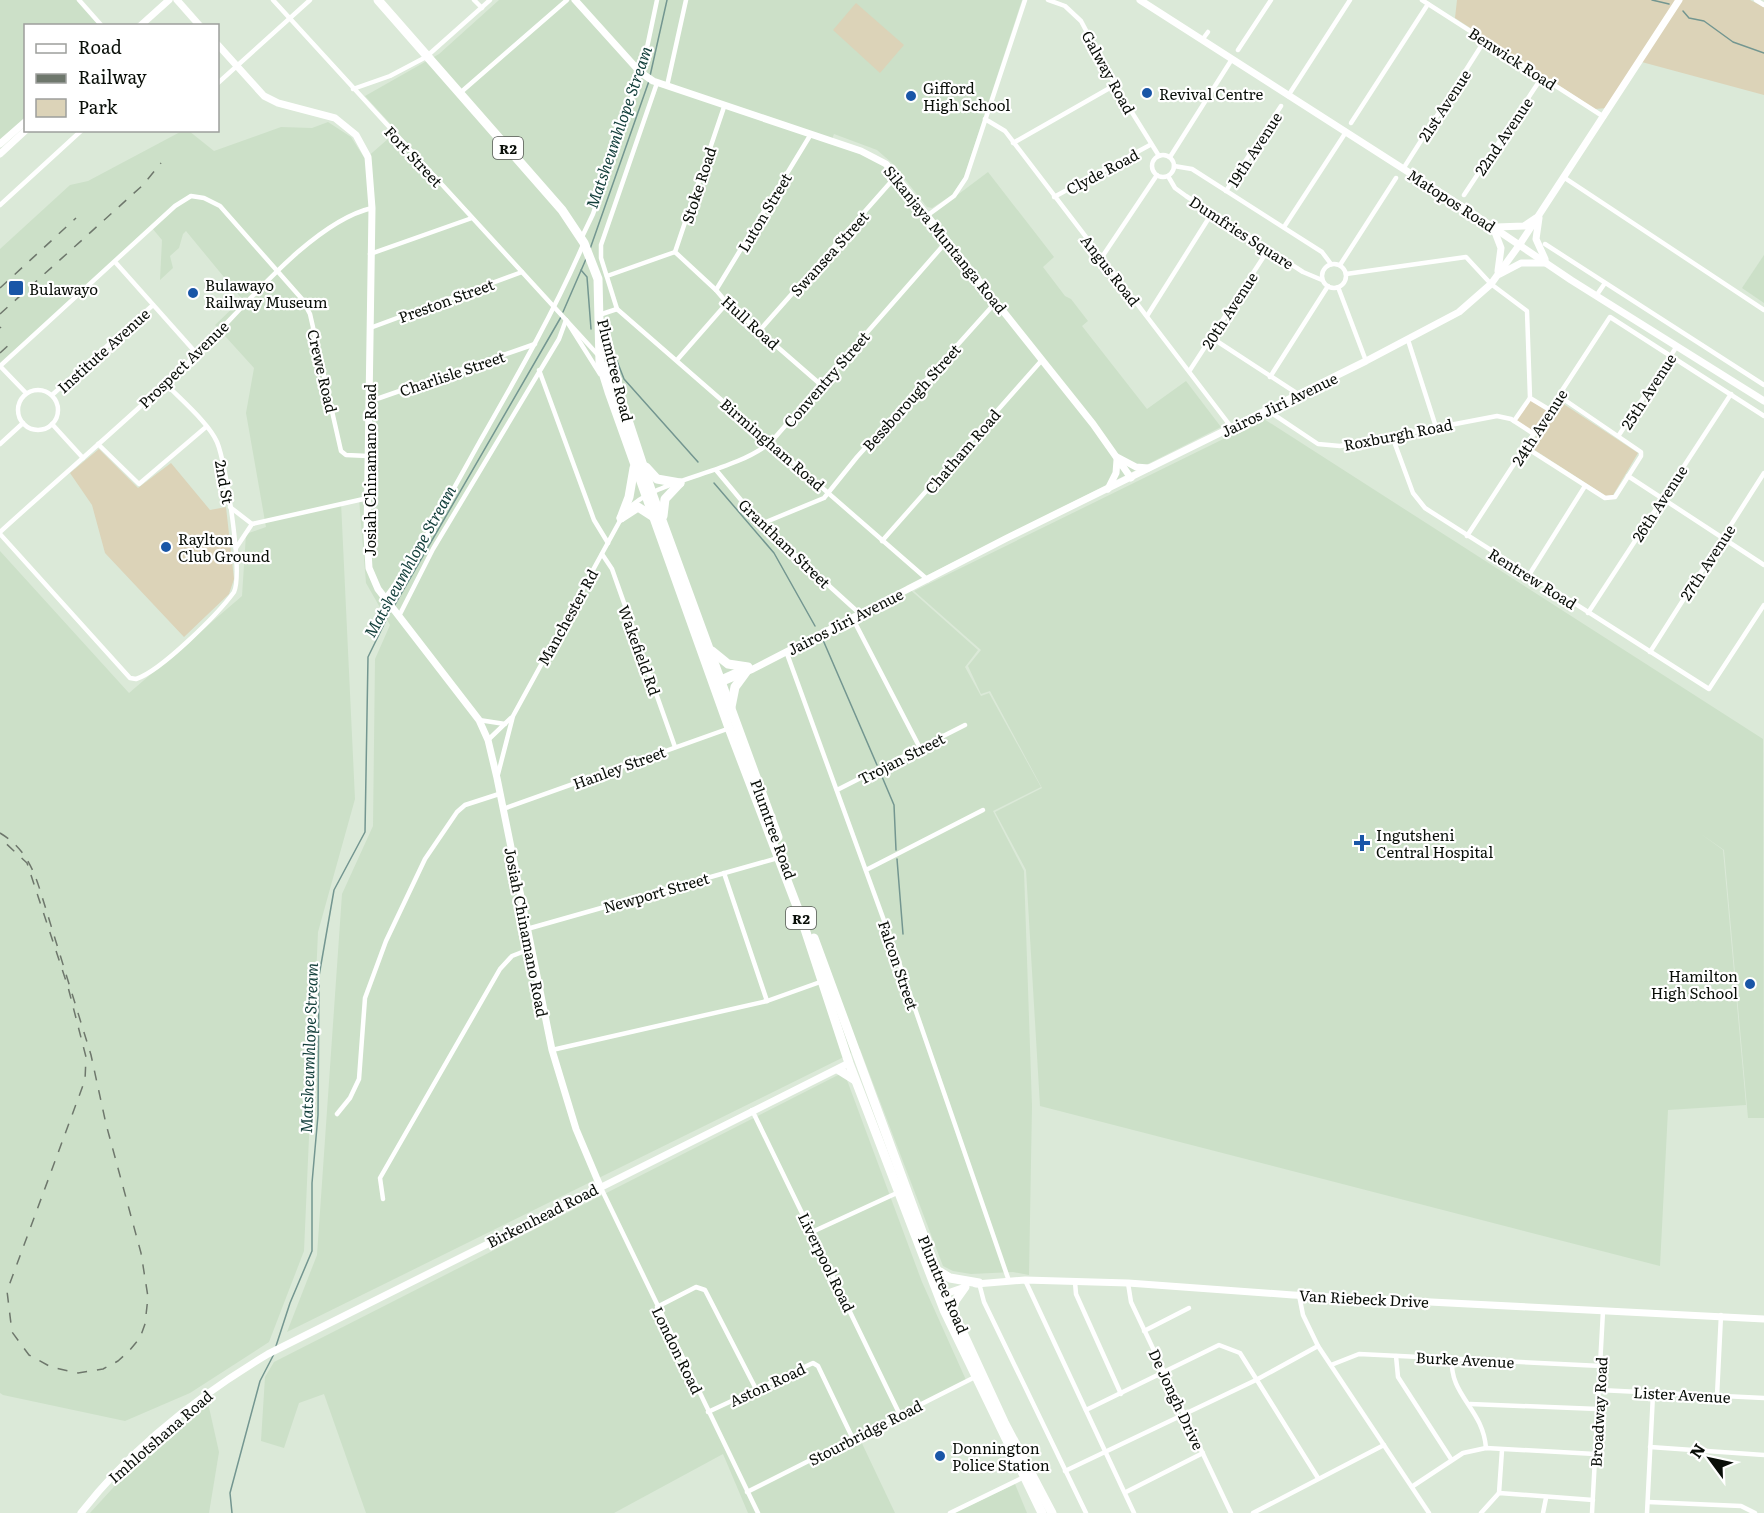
<svg xmlns="http://www.w3.org/2000/svg" width="1764" height="1513" font-family="Literata,serif">
<style>
.built{fill:#cce0c8}
.green{fill:#dcd3b8}
.lines{fill:none;stroke-linecap:round;stroke-linejoin:round}
.stream{stroke:#739690;stroke-width:1.5}
.street{stroke:#fff;stroke-width:4.5}
.secondary{stroke:#fff;stroke-width:7}
.highway{stroke:#fff;stroke-width:9}
.rail{stroke:#6e776c;stroke-width:1.5;stroke-dasharray:10 10;stroke-linecap:butt}
.poi-dot{fill:#1956a7;stroke:#fff;stroke-width:2}
.labels{text-anchor:middle;dominant-baseline:central;stroke-width:4.5;stroke-linejoin:round;paint-order:stroke}
.shield{fill:#fff;stroke:#535652;stroke-width:1.5}
.shield-label{font-size:14px;font-weight:bold;fill:#090e08}
.street-label{font-size:15px;fill:#090e08;stroke:#fff}
.poi-label{font-size:15px;fill:#090e08;stroke:#fff;text-anchor:start}
.water-label{font-size:16px;font-style:italic;fill:#123e3a;stroke:#fff}
</style>
<rect width="100%" height="100%" fill="#dbe9d8"/>
<!-- built -->
<g class="built">
<polygon points="0,0 78,0 100,25 26,26 25,121 0,144"/>
<polygon points="499,0 1022,0 964,177 952,195 932,208 927,207 892,163 877,150 834,134 831,142 878,160 928,217 988,172 1054,257 1043,267 1065,296 1071,299 1088,321 1082,326 1147,409 1186,381 1221,427 906,586 978,650 965,667 981,696 989,693 1041,787 993,811 1024,871 1032,1106 1029,1275 1013,1272 971,1274 953,1271 943,1266 860,1049 287,1332 317,1255 342,894 373,826 375,659 390,625 366,583 359,499 341,502 355,799 318,932 304,1251 269,1342 190,1393 125,1421 3,1395 0,1393 0,551 129,693 242,596 246,534 266,527 246,413 254,368 215,325 242,299 186,231 183,234 179,248 170,256 173,268 160,280 162,240 152,228 0,365 0,249 70,185 88,181 182,131 189,131 214,151 281,127 312,128 328,122 351,137 365,159 397,131 365,96 439,54"/>
<polygon points="1764,255 1764,303 1742,288"/>
<polygon points="1264,419 1763,739 1764,1118 1748,1118 1724,850 1701,834 1723,850 1746,1105 1668,1110 1660,1266 1040,1106 1026,870 995,812 1042,788 990,691 981,694 968,666 981,650 914,591"/>
<polygon points="844,1072 922,1282 966,1380 858,1435 895,1513 748,1513 723,1454 614,1513 366,1513 324,1394 299,1403 284,1448 261,1441 265,1377 274,1362"/>
<polygon points="208,1403 219,1452 209,1513 90,1513 134,1465"/>
<polygon points="1015,1484 1027,1513 954,1513"/>
</g>
<!-- green -->
<g class="green">
<polygon points="1457,0 1750,0 1764,7 1764,95 1638,61 1607,108 1595,109 1455,18"/>
<polygon points="856,3 904,45 880,73 833,30"/>
<polygon points="1530,400 1547,411 1533,432 1516,420"/>
<polygon points="1559,401 1638,453 1613,495 1606,496 1530,447"/>
<polygon points="99,449 138,488 171,463 210,510 226,507 234,579 229,594 184,637 105,553 92,505 70,473"/>
</g>
<g class="lines">
<!-- stream -->
<g class="stream">
<polyline points="1652,0 1669,4"/>
<polyline points="1683,11 1689,18 1704,21 1733,42 1764,53"/>
<polyline points="650,76 667,0"/>
<polyline points="590,249 649,81"/>
<polyline points="581,270 587,277 591,329"/>
<polyline points="563,312 586,259"/>
<polyline points="617,361 624,379 698,462"/>
<polyline points="714,483 774,553 815,626"/>
<polyline points="394,606 561,317"/>
<polyline points="823,640 877,765"/>
<polyline points="880,772 894,805 896,850"/>
<polyline points="897,859 903,934"/>
<polyline points="276,1346 290,1303 312,1251 312,1183 318,1115 319,976 334,890 365,832 368,657 391,610"/>
<polyline points="232,1513 230,1493 260,1381 274,1354"/>
</g>
<!-- street -->
<g class="street">
<polyline points="79,0 102,26"/>
<polyline points="273,0 566,320 600,374"/>
<polyline points="474,0 482,8"/>
<polyline points="1048,0 1065,6 1081,21 1115,85 1159,156"/>
<polyline points="1422,0 1604,117"/>
<polyline points="1756,0 1764,5"/>
<polyline points="1202,40 1208,32"/>
<polyline points="1238,50 1271,0"/>
<polyline points="218,83 310,0"/>
<polyline points="667,86 686,0"/>
<polyline points="353,89 390,76 426,57 490,0"/>
<polyline points="460,93 567,0"/>
<polyline points="1288,96 1350,0"/>
<polyline points="724,107 675,252 716,290 727,303 820,384"/>
<polyline points="985,119 1005,131 1232,428"/>
<polyline points="1351,123 1428,4"/>
<polyline points="1013,143 1115,85"/>
<circle cx="1163" cy="166" r="11"/>
<polyline points="1170,157 1232,59"/>
<polyline points="1174,166 1192,169 1322,252 1331,264"/>
<polyline points="1403,169 1485,40"/>
<polyline points="1168,176 1175,188 1186,196 1303,272 1322,280"/>
<polyline points="1565,178 1764,310"/>
<polyline points="1226,191 1281,106"/>
<polyline points="1464,195 1542,77"/>
<polyline points="1054,197 1150,145"/>
<polyline points="0,205 82,130"/>
<polyline points="928,215 954,196 966,178 1025,0"/>
<polyline points="1284,227 1346,132"/>
<polyline points="581,239 593,214 644,62 657,0"/>
<polyline points="1545,244 1764,385"/>
<polyline points="370,254 472,218"/>
<polyline points="1102,257 1157,175"/>
<polyline points="116,263 197,354"/>
<circle cx="1334" cy="276" r="12"/>
<polyline points="1340,265 1396,178"/>
<polyline points="1346,274 1466,257 1491,284 1527,311 1530,398 1550,410"/>
<polyline points="607,276 675,252"/>
<polyline points="1338,287 1366,361"/>
<polyline points="716,290 811,134"/>
<polyline points="1596,296 1605,283"/>
<polyline points="617,309 928,580"/>
<polyline points="617,309 601,258 601,245 657,83"/>
<polyline points="602,314 617,309"/>
<polyline points="1147,316 1212,213"/>
<polyline points="566,320 598,355"/>
<polyline points="370,328 522,272"/>
<polyline points="760,330 897,175"/>
<polyline points="1212,338 1298,394"/>
<polyline points="1408,340 1436,427"/>
<polyline points="677,360 727,303"/>
<polyline points="604,364 616,393"/>
<polyline points="0,366 175,206 191,196 204,198 220,206 302,299 310,314 341,451 346,455 368,456"/>
<polyline points="0,366 26,393"/>
<polyline points="539,370 594,520 608,543"/>
<polyline points="1190,370 1268,250"/>
<polyline points="1270,377 1328,286"/>
<circle cx="38" cy="410" r="20"/>
<polyline points="52,395 153,305"/>
<polyline points="368,402 535,344"/>
<polyline points="1267,410 1318,444 1340,446 1497,416 1511,419 1534,434"/>
<polyline points="1514,421 1530,398"/>
<polyline points="52,424 83,458"/>
<polyline points="1619,435 1677,346"/>
<polyline points="1392,436 1413,493 1425,508 1709,689 1764,605"/>
<polyline points="0,444 23,423"/>
<polyline points="98,444 139,484 206,427"/>
<polyline points="1525,447 1605,498 1615,497 1641,456 1641,452 1559,396"/>
<polyline points="716,470 761,524 859,613"/>
<polyline points="1628,476 1764,565"/>
<polyline points="230,507 252,524"/>
<path d="M627,510C657,478 732,474 771,442L948,240"/>
<polyline points="761,524 824,498 857,457 996,302"/>
<path d="M0,532C65,473 132,416 196,355C241,311 311,222 372,208"/>
<path d="M0,534L130,678L136,679C161,671 218,614 234,592C243,573 226,463 217,442C209,423 179,398 165,383"/>
<polyline points="1467,536 1610,317 1764,416"/>
<polyline points="882,541 1042,360"/>
<polyline points="236,548 252,524 368,498"/>
<polyline points="602,554 612,569 675,747"/>
<polyline points="1529,575 1585,486"/>
<path d="M385,598C421,550 450,495 479,443C516,378 553,314 583,245"/>
<polyline points="1588,613 1731,394"/>
<polyline points="399,616 433,549 559,339 566,320"/>
<polyline points="852,617 920,748"/>
<polyline points="786,651 894,948 1009,1281"/>
<polyline points="1650,652 1764,473"/>
<polyline points="479,720 505,724"/>
<polyline points="488,740 511,718"/>
<polyline points="497,778 513,716 622,517"/>
<polyline points="837,790 965,725"/>
<polyline points="503,809 730,728"/>
<polyline points="866,870 983,810"/>
<polyline points="724,873 767,1001"/>
<polyline points="527,929 785,856"/>
<polyline points="552,1050 767,1001 823,981"/>
<polyline points="752,1110 900,1415"/>
<polyline points="337,1114 350,1098 359,1079 365,998 386,941 425,859 457,812 465,805 499,794"/>
<polyline points="600,1186 758,1513"/>
<polyline points="383,1199 380,1178 500,969 512,956 530,949"/>
<polyline points="812,1232 899,1192"/>
<polyline points="1025,1280 1134,1513"/>
<polyline points="1075,1282 1076,1294 1121,1394"/>
<polyline points="979,1283 984,1302 1086,1513"/>
<polyline points="1128,1283 1131,1302 1231,1513"/>
<polyline points="1299,1295 1303,1315 1318,1346 1429,1513"/>
<polyline points="657,1307 696,1287 705,1290 756,1389"/>
<polyline points="1144,1331 1189,1308"/>
<polyline points="1396,1356 1398,1377 1451,1459"/>
<path d="M1452,1358C1449,1396 1483,1408 1486,1448"/>
<polyline points="1331,1365 1359,1354 1601,1366"/>
<polyline points="1599,1390 1764,1398"/>
<polyline points="1717,1396 1721,1315"/>
<polyline points="1470,1404 1598,1409"/>
<polyline points="1086,1410 1219,1345 1240,1353 1318,1478"/>
<polyline points="708,1412 813,1363 818,1366 853,1439"/>
<polyline points="1650,1447 1764,1455"/>
<polyline points="1065,1471 1256,1380 1318,1346"/>
<polyline points="1413,1486 1463,1453 1486,1448 1595,1454"/>
<polyline points="747,1492 975,1377"/>
<polyline points="1126,1492 1203,1453"/>
<polyline points="1499,1493 1502,1450"/>
<polyline points="1648,1502 1741,1506 1755,1513"/>
<polyline points="950,1513 1024,1477"/>
<polyline points="1253,1513 1384,1445"/>
<polyline points="1481,1513 1499,1493 1593,1500"/>
<polyline points="1543,1513 1546,1498"/>
<polyline points="1592,1513 1603,1311"/>
<polyline points="1647,1513 1653,1394"/>
</g>
<!-- secondary -->
<g class="secondary">
<polyline points="177,0 200,26"/>
<polyline points="575,0 640,72 653,81 861,151 886,164 1093,424 1131,478"/>
<polyline points="1140,0 1466,209 1571,280 1764,401"/>
<polyline points="140,26 169,0"/>
<polyline points="218,45 264,96 278,103 335,118 356,135 368,157 372,208 367,535 369,568 378,589 479,720 488,740 497,778 552,1050 576,1129 600,1186"/>
<polyline points="0,144 26,121"/>
<polyline points="0,154 26,130"/>
<polyline points="1539,218 1536,239 1545,259"/>
<polyline points="1493,227 1501,248 1498,271"/>
<polyline points="1496,227 1524,226 1536,218"/>
<polyline points="1500,274 1521,263 1546,263"/>
<polyline points="1117,457 1136,467 1148,468"/>
<polyline points="1108,489 1116,473 1117,460"/>
<polyline points="719,680 725,681 753,669 1007,538 1366,361 1459,312 1491,284 1520,244 1679,0"/>
<polyline points="719,680 741,670"/>
<polyline points="976,1284 1025,1280 1128,1283 1293,1295 1764,1319"/>
<polyline points="945,1294 965,1287"/>
<path d="M81,1513C131,1448 198,1396 268,1354L849,1063"/>
</g>
<!-- highway -->
<g class="highway">
<polyline points="378,0 562,210 584,243 598,279 600,363 609,392 729,728 801,917 849,1063 944,1310 1042,1513"/>
<polyline points="604,325 622,402 652,493 778,837"/>
<polyline points="646,467 657,479 680,483"/>
<polyline points="663,516 665,499 680,483"/>
<polyline points="621,518 629,497 634,468"/>
<polyline points="621,518 638,507 652,516"/>
<polyline points="712,651 728,664 748,667"/>
<polyline points="731,707 735,687 746,672"/>
<polyline points="814,938 945,1294 1004,1422 1052,1513"/>
<polyline points="839,1070 855,1080"/>
<polyline points="935,1269 950,1278 979,1283"/>
<polyline points="953,1309 955,1301 965,1287"/>
</g>
<!-- rail -->
<g class="rail">
<polyline points="0,288 76,218"/>
<polyline points="0,314 143,185 161,163"/>
<polyline points="0,328 1,327"/>
<polyline points="0,353 12,342"/>
<path d="M0,833C23,847 32,865 40,890L91,1055L106,1124L141,1253L148,1297L145,1324L140,1338L129,1351L118,1361L103,1369L78,1373L51,1367L29,1355L12,1332L7,1291L85,1080L86,1057L68,987L27,863L0,838"/>
</g>
</g>
<!-- markers -->
<g class="poi-dot">
<circle cx="1147" cy="93" r="6"/>
<circle cx="911" cy="96" r="6"/>
<rect x="8" y="280" width="16" height="16" rx="3"/>
<circle cx="193" cy="293" r="6"/>
<circle cx="166" cy="547" r="6"/>
<path d="M1359 834h6v6h6v6h-6v6h-6v-6h-6v-6h6z"/>
<circle cx="1750" cy="984" r="6"/>
<circle cx="940" cy="1456" r="6"/>
</g>
<g class="labels">
<!-- shield labels -->
<g class="shield">
<rect x="493" y="137" width="30" height="22" rx="4.5"/>
<rect x="786" y="907" width="30" height="22" rx="4.5"/>
</g>
<g class="shield-label">
<text x="508" y="148">R2</text>
<text x="801" y="918">R2</text>
</g>
<!-- street labels -->
<g class="street-label">
<text transform="translate(1513 58) rotate(33)">Benwick Road</text>
<text transform="translate(1109 72) rotate(61)">Galway Road</text>
<text transform="translate(1444 105) rotate(-57)">21st Avenue</text>
<text transform="translate(1503 136) rotate(-56)">22nd Avenue</text>
<text transform="translate(1254 149) rotate(-57)">19th Avenue</text>
<text transform="translate(414 156) rotate(47)">Fort Street</text>
<text transform="translate(1102 171) rotate(-28)">Clyde Road</text>
<text transform="translate(698 185) rotate(-72)">Stoke Road</text>
<text transform="translate(1452 200) rotate(33)">Matopos Road</text>
<text transform="translate(764 212) rotate(-59)">Luton Street</text>
<text transform="translate(1242 232) rotate(33)">Dumfries Square</text>
<text transform="translate(946 239) rotate(51)">Sikanjaya Muntanga Road</text>
<text transform="translate(829 253) rotate(-48)">Swansea Street</text>
<text transform="translate(1111 270) rotate(52)">Angus Road</text>
<text transform="translate(446 300) rotate(-20)">Preston Street</text>
<text transform="translate(1229 310) rotate(-57)">20th Avenue</text>
<text transform="translate(751 322) rotate(42)">Hull Road</text>
<text transform="translate(103 350) rotate(-42)">Institute Avenue</text>
<text transform="translate(183 364) rotate(-44)">Prospect Avenue</text>
<text transform="translate(616 370) rotate(76)">Plumtree Road</text>
<text transform="translate(323 371) rotate(77)">Crewe Road</text>
<text transform="translate(452 373) rotate(-19)">Charlisle Street</text>
<text transform="translate(826 379) rotate(-49)">Conventry Street</text>
<text transform="translate(1648 391) rotate(-57)">25th Avenue</text>
<text transform="translate(911 397) rotate(-48)">Bessborough Street</text>
<text transform="translate(1279 404) rotate(-26)">Jairos Jiri Avenue</text>
<text transform="translate(1539 427) rotate(-57)">24th Avenue</text>
<text transform="translate(1398 434) rotate(-11)">Roxburgh Road</text>
<text transform="translate(773 444) rotate(41)">Birmingham Road</text>
<text transform="translate(962 451) rotate(-49)">Chatham Road</text>
<text transform="translate(369 470) rotate(-90)">Josiah Chinamano Road</text>
<text transform="translate(225 482) rotate(80)">2nd St</text>
<text transform="translate(1659 503) rotate(-57)">26th Avenue</text>
<text transform="translate(785 543) rotate(44)">Grantham Street</text>
<text transform="translate(1707 562) rotate(-57)">27th Avenue</text>
<text transform="translate(1533 578) rotate(32)">Rentrew Road</text>
<text transform="translate(567 617) rotate(-61)">Manchester Rd</text>
<text transform="translate(845 621) rotate(-27)">Jairos Jiri Avenue</text>
<text transform="translate(640 650) rotate(70)">Wakefield Rd</text>
<text transform="translate(901 758) rotate(-27)">Trojan Street</text>
<text transform="translate(619 767) rotate(-20)">Hanley Street</text>
<text transform="translate(774 829) rotate(70)">Plumtree Road</text>
<text transform="translate(656 892) rotate(-16)">Newport Street</text>
<text transform="translate(527 932) rotate(79)">Josiah Chinamano Road</text>
<text transform="translate(899 965) rotate(71)">Falcon Street</text>
<text transform="translate(542 1215) rotate(-27)">Birkenhead Road</text>
<text transform="translate(827 1262) rotate(64)">Liverpool Road</text>
<text transform="translate(944 1284) rotate(67)">Plumtree Road</text>
<text transform="translate(1364 1298) rotate(3)">Van Riebeck Drive</text>
<text transform="translate(678 1350) rotate(64)">London Road</text>
<text transform="translate(1465 1359) rotate(3)">Burke Avenue</text>
<text transform="translate(767 1384) rotate(-25)">Aston Road</text>
<text transform="translate(1682 1394) rotate(3)">Lister Avenue</text>
<text transform="translate(1177 1399) rotate(65)">De Jongh Drive</text>
<text transform="translate(1598 1412) rotate(-87)">Broadway Road</text>
<text transform="translate(865 1432) rotate(-27)">Stourbridge Road</text>
<text transform="translate(160 1436) rotate(-41)">Imhlotshana Road</text>
</g>
<!-- poi labels -->
<g class="poi-label">
<text x="923" y="87">Gifford<tspan x="923" dy="17">High School</tspan></text>
<text x="1159" y="93">Revival Centre</text>
<text x="205" y="284">Bulawayo<tspan x="205" dy="17">Railway Museum</tspan></text>
<text x="29" y="288">Bulawayo</text>
<text x="178" y="538">Raylton<tspan x="178" dy="17">Club Ground</tspan></text>
<text x="1376" y="834">Ingutsheni<tspan x="1376" dy="17">Central Hospital</tspan></text>
<text x="1738" y="975" text-anchor="end">Hamilton<tspan x="1738" dy="17">High School</tspan></text>
<text x="952" y="1447">Donnington<tspan x="952" dy="17">Police Station</tspan></text>
</g>
<!-- water labels -->
<g class="water-label">
<text transform="translate(618 127) rotate(-71)">Matsheumhlope Stream</text>
<text transform="translate(409 561) rotate(-61)">Matsheumhlope Stream</text>
<text transform="translate(308 1048) rotate(-88)">Matsheumhlope Stream</text>
</g>
</g>
<!-- legend -->
<rect x="24" y="24" width="195" height="108" fill="#ffffff" stroke="#9d9f9c" stroke-width="1.5"/>
<rect x="36" y="44" width="30" height="9" fill="#ffffff" stroke="#9d9f9c" stroke-width="1.5"/>
<text x="78" y="54" font-size="18" fill="#090e08">Road</text>
<rect x="36" y="74" width="30" height="9" fill="#6e776c" stroke="#9d9f9c" stroke-width="1.5"/>
<text x="78" y="84" font-size="18" fill="#090e08">Railway</text>
<rect x="36" y="99" width="30" height="18" fill="#dcd3b8" stroke="#9d9f9c" stroke-width="1.5"/>
<text x="78" y="114" font-size="18" fill="#090e08">Park</text>
<!-- north arrow -->
<g transform="translate(1710 1459) rotate(303)" stroke="#ffffff" stroke-width="4.5" paint-order="stroke">
<path d="M0-4.5L10 22L0 15L-10 22Z" fill="#090e08"/>
<text y="-9" font-size="16" font-weight="bold" text-anchor="middle" fill="#090e08">N</text>
</g>
</svg>
